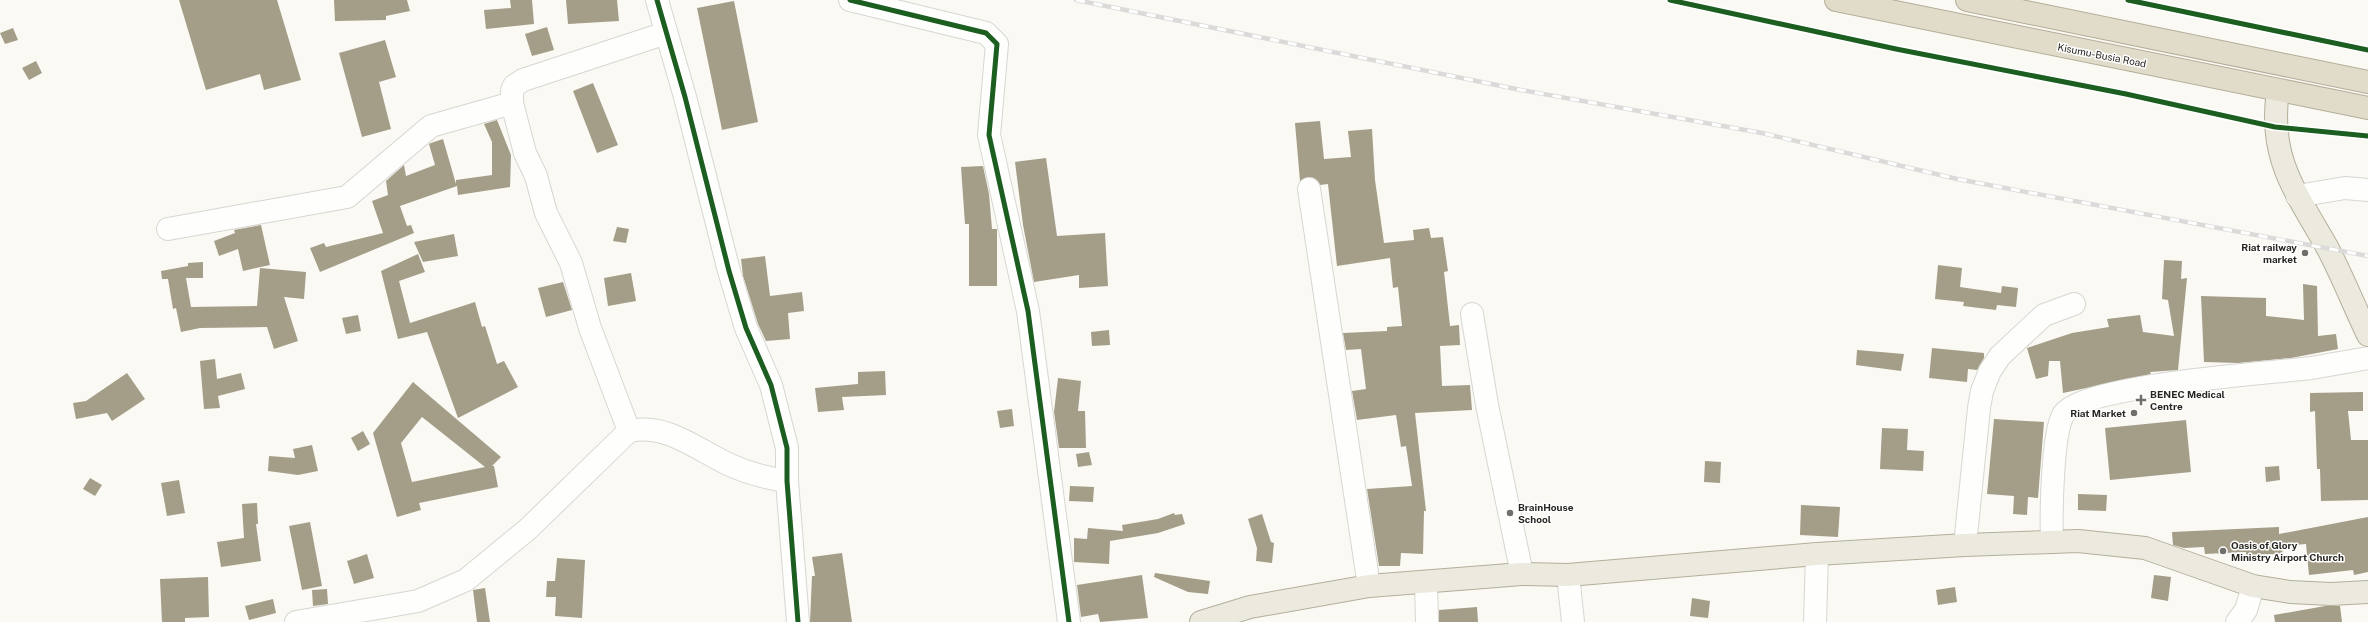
<svg xmlns="http://www.w3.org/2000/svg" width="2368" height="622" font-family="'Public Sans',sans-serif">
<style>
.building{fill:#a49e88;fill-rule:evenodd}
.lines{fill:none;stroke-linecap:round;stroke-linejoin:round}
.minor-casing{stroke:#d7d6d1;stroke-width:24}
.major-casing{stroke:#b4ae99;stroke-width:24}
.highway-casing{stroke:#b4ae99;stroke-width:24}
.minor{stroke:#fefefd;stroke-width:22}
.major{stroke:#eceadf;stroke-width:22}
.highway{stroke:#e1dcca;stroke-width:22}
.rail-casing{stroke:#dbdad8;stroke-width:4.5}
.rail{stroke:#fff;stroke-width:3;stroke-dasharray:9;stroke-linecap:butt}
.cycleway-casing{stroke:#fff;stroke-width:8}
.cycleway{stroke:#1b5e20;stroke-width:5}
.poi-dot{fill:#706f6a;stroke:#fff;stroke-width:1.5}
.labels{text-anchor:middle;dominant-baseline:central;stroke-width:3;stroke-linejoin:round;paint-order:stroke}
.street-label{font-size:10px;fill:#262520;stroke:#fff}
.poi-label{font-size:10px;font-weight:bold;fill:#262520;stroke:#fff;text-anchor:start}
</style>
<rect width="100%" height="100%" fill="#faf9f4"/>
<!-- building -->
<g class="building">
<polygon points="179,0 277,0 301,80 264,90 260,74 206,90"/>
<polygon points="334,0 407,0 410,11 386,16 386,20 335,21"/>
<polygon points="510,0 532,0 534,24 486,29 484,10 511,8"/>
<polygon points="566,0 617,0 619,21 568,24"/>
<polygon points="734,1 758,122 722,130 697,8"/>
<polygon points="547,27 554,50 532,56 525,34"/>
<polygon points="13,28 18,40 5,44 0,33"/>
<polygon points="385,40 396,77 379,82 391,129 362,137 339,53"/>
<polygon points="36,61 42,73 29,80 22,68"/>
<polygon points="593,83 618,145 597,153 573,91"/>
<polygon points="497,120 511,155 510,187 458,195 457,186 400,206 407,226 411,225 414,233 320,272 310,248 324,243 326,247 383,233 372,201 388,195 386,181 404,165 406,176 435,165 429,144 431,143 443,139 456,184 456,180 492,175 492,142 484,124"/>
<polygon points="1320,121 1324,159 1351,157 1348,131 1372,129 1375,180 1384,243 1414,240 1413,230 1429,228 1431,238 1443,237 1448,271 1444,272 1450,326 1459,325 1460,345 1440,346 1442,386 1470,385 1472,410 1415,413 1426,511 1424,511 1423,554 1401,553 1400,566 1379,566 1367,489 1412,486 1406,446 1401,447 1396,415 1357,420 1352,391 1366,389 1361,349 1346,350 1343,333 1387,331 1387,327 1402,326 1398,287 1393,288 1390,258 1337,266 1328,184 1320,185 1314,178 1308,177 1300,181 1295,123"/>
<polygon points="1046,158 1057,236 1105,233 1108,286 1079,288 1079,275 1034,282 1023,225 1015,162"/>
<polygon points="983,166 989,194 992,229 997,229 997,286 969,286 969,224 965,224 961,167"/>
<polygon points="261,225 270,265 243,271 238,249 219,256 214,241 235,233 234,230"/>
<polygon points="617,227 629,229 626,243 613,241"/>
<polygon points="454,234 458,256 423,262 414,242"/>
<polygon points="418,254 425,272 399,281 410,323 475,302 482,327 485,326 497,364 504,361 518,387 458,418 427,332 398,339 381,271"/>
<polygon points="765,256 770,296 802,292 804,311 788,313 790,339 766,341 758,324 743,276 741,259"/>
<polygon points="2164,260 2182,261 2181,279 2187,278 2178,370 2150,372 2151,374 2063,393 2060,361 2049,361 2048,376 2036,379 2027,348 2072,333 2109,327 2107,319 2140,315 2143,332 2174,336 2168,300 2162,299"/>
<polygon points="203,262 203,278 186,278 191,307 257,306 260,268 306,272 304,299 284,297 298,341 274,349 267,327 200,328 181,332 176,308 173,309 168,279 162,279 161,271 188,266 188,263"/>
<polygon points="1938,265 1962,268 1960,287 2001,293 2002,286 2018,288 2016,307 1997,305 1996,310 1963,306 1964,302 1935,299"/>
<polygon points="631,273 636,301 608,306 604,278"/>
<polygon points="563,282 572,310 546,317 538,288"/>
<polygon points="2303,284 2317,286 2318,336 2336,334 2338,349 2291,358 2238,363 2204,362 2201,296 2266,298 2266,316 2304,320"/>
<polygon points="358,315 361,331 346,334 342,318"/>
<polygon points="1109,330 1110,345 1092,346 1091,332"/>
<polygon points="1932,348 1984,353 1984,358 1977,370 1968,369 1967,382 1929,378"/>
<polygon points="1857,350 1904,354 1901,371 1856,365"/>
<polygon points="215,359 217,379 241,373 245,389 218,396 220,408 204,409 200,361"/>
<polygon points="885,371 886,395 842,397 844,410 818,412 815,388 858,384 858,372"/>
<polygon points="127,373 145,399 112,421 107,413 76,419 73,403 86,401"/>
<polygon points="1058,378 1081,381 1078,411 1085,411 1086,448 1059,448 1054,412"/>
<path d="M413,382L501,457L492,466H494L498,487L419,503L421,510L397,517L373,433ZM422,417L485,467L412,482L401,443Z"/>
<polygon points="2363,392 2363,411 2348,411 2351,440 2368,440 2368,500 2321,501 2320,469 2317,469 2315,411 2310,412 2310,393"/>
<polygon points="1012,409 1014,426 1000,428 997,411"/>
<polygon points="1994,419 2044,422 2038,498 2028,497 2027,515 2013,514 2014,496 1987,494"/>
<polygon points="2186,420 2191,472 2110,480 2105,428"/>
<polygon points="1882,428 1908,429 1907,450 1924,451 1923,471 1880,469"/>
<polygon points="363,431 370,444 358,451 351,438"/>
<polygon points="312,445 318,471 298,475 268,471 269,456 295,458 293,449"/>
<polygon points="1089,452 1092,465 1078,467 1076,454"/>
<polygon points="1705,461 1721,462 1720,483 1704,482"/>
<polygon points="2279,466 2280,480 2266,482 2265,467"/>
<polygon points="90,478 102,485 95,496 83,489"/>
<polygon points="179,480 185,513 167,516 161,483"/>
<polygon points="1070,486 1094,487 1093,502 1069,501"/>
<polygon points="2078,494 2107,495 2106,511 2078,510"/>
<polygon points="257,503 258,524 256,524 261,561 221,567 217,542 244,538 242,504"/>
<polygon points="1801,505 1840,507 1838,537 1800,535"/>
<polygon points="1174,513 1175,515 1182,514 1185,524 1158,533 1110,541 1109,564 1074,562 1074,538 1087,539 1088,528 1123,531 1122,525 1158,519"/>
<polygon points="1262,514 1271,542 1274,543 1272,563 1256,561 1257,548 1248,519"/>
<polygon points="2368,517 2368,572 2354,575 2353,570 2309,575 2306,544 2283,546 2282,554 2246,555 2246,552 2205,554 2204,547 2184,548 2173,545 2172,532 2279,527 2279,534"/>
<polygon points="310,522 322,586 302,590 289,526"/>
<polygon points="842,553 852,622 810,622 812,576 815,576 812,557"/>
<polygon points="367,554 374,578 354,584 347,561"/>
<polygon points="557,558 585,560 582,618 555,616 556,597 546,597 547,581 555,581"/>
<polygon points="1155,573 1210,581 1208,594 1188,592 1154,577"/>
<polygon points="1142,575 1148,618 1100,622 1098,614 1081,617 1077,585"/>
<polygon points="2154,575 2171,577 2168,601 2151,598"/>
<polygon points="208,577 209,617 185,618 185,622 162,622 160,579"/>
<polygon points="1955,587 1957,602 1938,605 1936,590"/>
<polygon points="485,588 490,622 477,622 473,590"/>
<polygon points="327,589 328,604 313,606 312,590"/>
<polygon points="1692,598 1710,601 1708,618 1690,616"/>
<polygon points="273,599 276,613 249,620 245,606"/>
<polygon points="2325,606 2340,606 2342,622 2275,622 2274,615"/>
<polygon points="1477,607 1478,622 1439,622 1439,610"/>
</g>
<g class="lines">
<!-- minor casing -->
<g class="minor-casing">
<g id="minor">
<polyline points="657,0 685,97 729,271 746,328 771,385 787,448 787,481 798,622"/>
<polyline points="850,0 986,33 997,44 989,135 1028,311 1069,622"/>
<polyline points="1309,189 1369,586"/>
<polyline points="2297,196 2345,188 2368,190"/>
<polyline points="168,229 347,197 431,126 512,103"/>
<polyline points="1472,314 1487,405 1522,574"/>
<polyline points="629,431 590,328 571,263 546,213 536,176 525,153 512,103 512,90 514,86 523,80 666,33"/>
<path d="M2052,542C2051,516 2052,435 2063,415C2081,385 2271,373 2311,368C2330,365 2349,361 2368,358"/>
<polyline points="1965,545 1979,408 1982,391 1990,371 2000,356 2044,315 2074,304"/>
<polyline points="1568,575 1573,622"/>
<polyline points="1426,583 1427,622"/>
<path d="M296,622L418,601L466,580L528,529L629,431C667,423 696,449 728,464C747,473 766,478 787,481"/>
<polyline points="1815,622 1817,554"/>
<polyline points="2237,622 2246,610 2253,586"/>
</g>
</g>
<!-- major casing -->
<g class="major-casing">
<g id="major">
<path d="M2278,91C2268,158 2296,192 2327,247C2342,275 2354,306 2368,335"/>
<polyline points="1201,622 1250,607 1369,586 1522,574 1568,575 1817,554 1965,545 2078,541 2145,548 2253,586 2290,592 2331,594 2368,592"/>
</g>
</g>
<!-- highway casing -->
<g class="highway-casing">
<g id="highway">
<polyline points="1836,0 2368,108"/>
<polyline points="1967,0 2368,82"/>
</g>
</g>
<!-- minor -->
<use href="#minor" class="minor"/>
<!-- major -->
<use href="#major" class="major"/>
<!-- highway -->
<use href="#highway" class="highway"/>
<!-- rail casing -->
<g class="rail-casing">
<polyline id="rail" points="1076,0 1521,90 1762,133 1957,179 2368,256"/>
</g>
<!-- rail -->
<use href="#rail" class="rail"/>
<!-- cycleway casing -->
<g class="cycleway-casing">
<g id="cycleway">
<polyline points="657,0 685,97 729,271 746,328 771,385 787,448 787,481 798,622"/>
<polyline points="850,0 986,33 997,44 989,135 1028,311 1069,622"/>
<polyline points="1670,0 1896,49 2126,94 2275,127 2368,136"/>
<polyline points="2128,0 2368,50"/>
</g>
</g>
<!-- cycleway -->
<use href="#cycleway" class="cycleway"/>
</g>
<!-- markers -->
<g class="poi-dot">
<circle cx="2305" cy="253" r="4"/>
<path d="M2139 394h4v4h4v4h-4v4h-4v-4h-4v-4h4z"/>
<circle cx="2134" cy="413" r="4"/>
<circle cx="1510" cy="513" r="4"/>
<circle cx="2223" cy="551" r="4"/>
</g>
<g class="labels">
<!-- street labels -->
<g class="street-label">
<text transform="translate(2102 55) rotate(11)">Kisumu-Busia Road</text>
</g>
<!-- poi labels -->
<g class="poi-label">
<text x="2297" y="247" text-anchor="end">Riat railway<tspan x="2297" dy="12">market</tspan></text>
<text x="2150" y="394">BENEC Medical<tspan x="2150" dy="12">Centre</tspan></text>
<text x="2126" y="413" text-anchor="end">Riat Market</text>
<text x="1518" y="507">BrainHouse<tspan x="1518" dy="12">School</tspan></text>
<text x="2231" y="545">Oasis of Glory<tspan x="2231" dy="12">Ministry Airport Church</tspan></text>
</g>
</g>
</svg>
